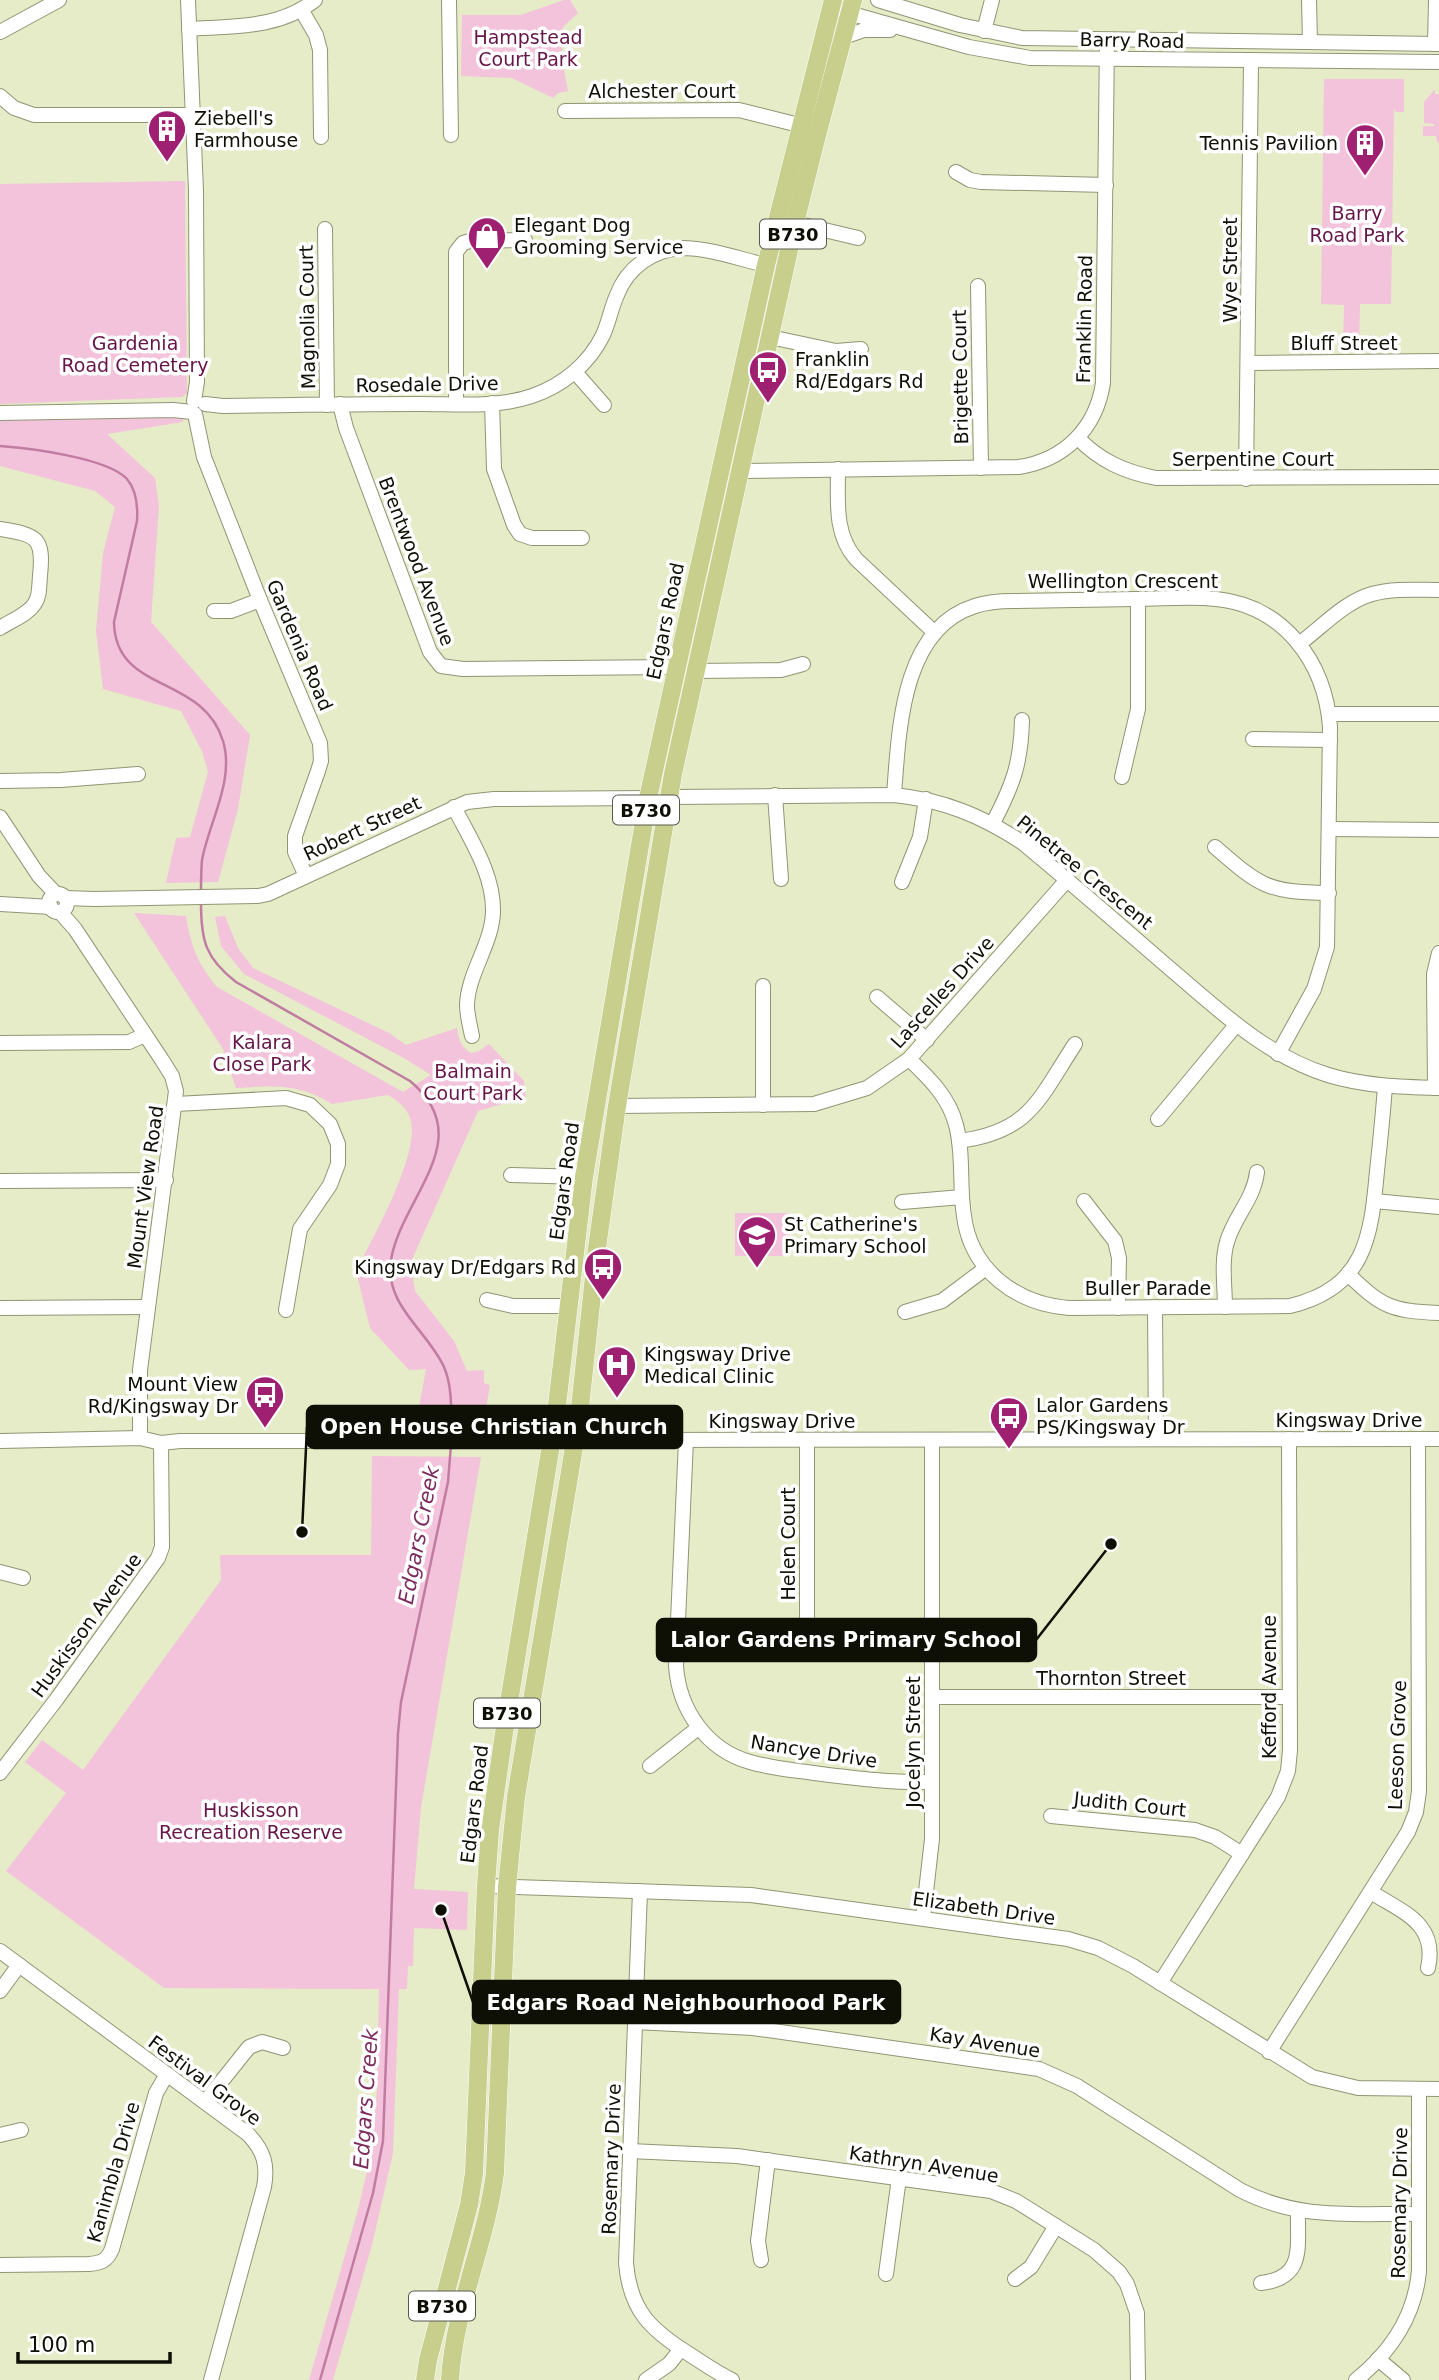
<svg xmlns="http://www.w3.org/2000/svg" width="1439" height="2380" font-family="'DejaVu Sans',sans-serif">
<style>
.green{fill:#f3c3db}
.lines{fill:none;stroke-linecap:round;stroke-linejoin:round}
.stream{stroke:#c17ca1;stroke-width:2.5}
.minor-casing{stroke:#909574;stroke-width:16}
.major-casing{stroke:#fff;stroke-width:19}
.minor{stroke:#fff;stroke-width:14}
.major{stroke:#c8ce8c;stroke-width:18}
.labels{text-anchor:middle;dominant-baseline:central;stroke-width:7;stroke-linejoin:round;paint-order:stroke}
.shield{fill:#fff;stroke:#575850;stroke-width:2}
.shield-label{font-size:18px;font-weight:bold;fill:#0f1005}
.park-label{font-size:19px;fill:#671549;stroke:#fff}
.street-label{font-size:19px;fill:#0f1005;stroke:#fff}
.poi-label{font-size:19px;fill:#0f1005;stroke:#fff;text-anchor:start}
.water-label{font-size:21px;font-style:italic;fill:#7c2b5c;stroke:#fff}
.leader{fill:none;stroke:#0f1005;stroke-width:2.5}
.callout-dot{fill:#0f1005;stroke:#fff;stroke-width:2.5}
.callout{fill:#0f1005;stroke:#0f1005;stroke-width:2.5}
.callout-label{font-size:21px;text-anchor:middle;font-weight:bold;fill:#fff}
</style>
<rect width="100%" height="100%" fill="#e6ebc8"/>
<!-- green -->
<g class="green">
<polygon points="564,0 570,0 578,13 563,27 562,60 568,91 558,93 553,98 512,78 461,76 462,15 521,15"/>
<polygon points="1324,79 1404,79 1404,112 1396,112 1394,108 1391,304 1360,304 1359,350 1343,351 1344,305 1321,304"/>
<polygon points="1435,89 1435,94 1439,94 1439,143 1437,142 1436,136 1423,136 1423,126 1434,126 1434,124 1424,123 1424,102"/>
<polygon points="185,181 187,393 182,397 0,404 0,184"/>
<polygon points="183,412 183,422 107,434 155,478 159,506 151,622 250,735 238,809 218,882 166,883 176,838 190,837 208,772 202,751 181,711 103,689 96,631 103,553 115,507 95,491 0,466 0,418"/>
<path d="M134,913L186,916C191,946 197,963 217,987L403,1092L431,1075L402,1057L244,974L221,946L215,917L225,916L238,948L253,968L389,1033L406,1045L457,1028C459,1040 460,1046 471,1053L479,1051L489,1044L524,1081L526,1097L478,1111L411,1262L415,1291L454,1341L467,1371L484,1370V1383L490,1385L484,1420L463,1429L416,1424L426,1369L409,1370L370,1328L356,1271C372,1239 422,1152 410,1118C406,1107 398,1101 388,1095L332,1104C298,1083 274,1086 236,1088L223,1049Z"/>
<rect x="735" y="1213" width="55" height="43"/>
<polygon points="372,1456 481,1457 421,1807 414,1889 468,1892 467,1930 414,1928 413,1966 408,1966 407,1989 399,1989 393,2153 372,2245 333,2380 309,2380 358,2210 373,2145 377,2086 379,1989 164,1988 6,1871 66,1793 25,1762 42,1740 83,1770 221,1580 220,1555 371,1555"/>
</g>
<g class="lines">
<!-- stream -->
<g class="stream">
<path d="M0,446C29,448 108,458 127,479C137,491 138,506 137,521L114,622C115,694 203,674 223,741C235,780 209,822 202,860C201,871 201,882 201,892"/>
<path d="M201,903C201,940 205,958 236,982L410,1081C480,1139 401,1197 391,1260C384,1305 427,1330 444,1367C453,1388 451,1413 451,1435"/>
<polyline points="320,2380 373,2193 383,2141 398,1733 401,1702 448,1482 451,1445"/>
</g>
<!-- minor casing -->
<g class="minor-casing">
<g id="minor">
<polyline points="188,0 196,191 197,382 194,401"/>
<polyline points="449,0 451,135"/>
<polyline points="878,0 960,25 1022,38 1439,44"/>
<polyline points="1309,0 1310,42"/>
<polyline points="831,8 969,47 1030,58 1439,62"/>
<polyline points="302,11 316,35 320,50 321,137"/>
<path d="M189,29C233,26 279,29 315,0"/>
<polyline points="984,31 992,0"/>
<polyline points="0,32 59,0"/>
<polyline points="844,37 864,30 890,30"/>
<polyline points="1435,44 1436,0"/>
<polyline points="0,96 14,108 34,115 193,115"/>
<polyline points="565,111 739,110 799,125"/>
<polyline points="956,172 970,180 981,182 1106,185"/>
<polyline points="795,223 858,238"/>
<polyline points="325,229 327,405"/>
<polyline points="978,286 981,468"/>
<polyline points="770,337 836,351 861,349"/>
<polyline points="1249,363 1439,361"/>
<polyline points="575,372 604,405"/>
<polyline points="492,403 494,469 514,525 520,534 532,538 582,538"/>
<path d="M205,404L223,406C289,405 355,404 421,404C457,404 497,408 532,396C562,386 589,364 603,335C609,322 611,308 617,295C627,268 653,249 682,248C709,248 739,259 766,265"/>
<polyline points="340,404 346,428 430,652 441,666 463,669 676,667"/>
<polyline points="456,404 456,252 463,243 470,241 525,240"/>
<polyline points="0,413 173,410 192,412"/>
<polyline points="195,414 204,457 260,600 320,743 321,761 318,771 295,836 295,852 306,876"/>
<path d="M1078,438C1100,461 1125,472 1156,478L1439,477"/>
<path d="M838,469C838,501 834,534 856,559L935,633"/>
<path d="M741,471L1019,467C1064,460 1096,429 1103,383L1107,40"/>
<polyline points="1246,479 1251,61"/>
<path d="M0,529C37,535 44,537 40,576C39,585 40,596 35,603C29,614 10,621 0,628"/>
<polyline points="214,611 231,611 260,600"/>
<path d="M1299,644C1322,627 1344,602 1372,594C1394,588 1417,590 1439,590"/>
<polyline points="696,671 781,670 803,664"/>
<polyline points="1329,714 1439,714"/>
<polyline points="1253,739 1330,740"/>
<polyline points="1122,777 1138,709 1138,599"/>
<polyline points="0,781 61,780 138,774"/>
<polyline points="775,795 781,879"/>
<path d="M894,795C899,731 901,629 975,606C987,602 1000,601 1013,601C1054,600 1095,600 1136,599C1162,599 1190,596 1216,599C1284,606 1325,662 1330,727L1327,947L1314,989L1278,1054"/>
<path d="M669,797L894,795C944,800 982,816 1023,843C1074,885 1124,929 1174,972C1221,1012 1267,1056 1328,1075C1364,1086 1401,1087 1439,1088"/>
<path d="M454,807C470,839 494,874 493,912C492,944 468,973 467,1005C467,1015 470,1026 472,1036"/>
<polyline points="0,817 39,876 56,894"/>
<path d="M993,823C1013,785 1021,763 1022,720"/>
<polyline points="1329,829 1439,830"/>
<path d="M1215,847C1261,887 1267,892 1329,893"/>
<polyline points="902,882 920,837 926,799"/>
<circle cx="58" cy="903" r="9"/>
<polyline points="65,898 94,899 258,896 268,894 467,802 494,799 648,798"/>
<polyline points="0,904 51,907"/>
<polyline points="60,912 75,929 162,1060 172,1076 176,1091 140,1370 140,1438"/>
<polyline points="877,997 927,1040"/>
<polyline points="0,1043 129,1042 145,1035"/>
<path d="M909,1059C929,1078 949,1097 956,1125C964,1154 959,1186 964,1216C971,1271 1017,1304 1069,1308L1290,1306C1365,1288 1371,1238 1377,1171C1380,1143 1383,1114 1385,1086"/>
<polyline points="1435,1088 1434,974 1439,953"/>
<polyline points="176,1104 286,1098 310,1105 330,1124 338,1144 338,1164 330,1185 300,1229 286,1310"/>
<polyline points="763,1105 763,986"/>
<polyline points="617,1106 814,1104 867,1088 909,1059 1067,880"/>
<polyline points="1158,1119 1236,1025"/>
<path d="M959,1141C1030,1132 1039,1099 1075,1044"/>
<polyline points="511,1175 584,1177"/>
<polyline points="0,1181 166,1180"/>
<polyline points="1084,1201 1115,1241 1119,1258 1118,1308"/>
<polyline points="1374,1201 1439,1207"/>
<polyline points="902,1202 962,1197"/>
<path d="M1348,1274C1382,1307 1391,1311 1439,1313"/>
<polyline points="487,1300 513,1306 570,1306"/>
<polyline points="1155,1307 1156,1439"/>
<path d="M1225,1307C1225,1287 1221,1261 1227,1242C1234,1217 1254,1199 1257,1172"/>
<polyline points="0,1308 148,1307"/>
<polyline points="905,1312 942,1301 986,1268"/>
<path d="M686,1440L676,1666C679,1710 707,1750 750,1762C770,1768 793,1770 814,1773C854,1778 892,1783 932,1782"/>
<polyline points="807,1440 807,1649"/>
<polyline points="0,1441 140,1438 161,1443 180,1441 526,1441 600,1438 636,1440 1439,1439"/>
<polyline points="0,1572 23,1578"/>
<polyline points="932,1697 1289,1697"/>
<polyline points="650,1766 698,1728"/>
<polyline points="0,1773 56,1700 158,1558 162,1547 161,1443"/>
<polyline points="1051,1816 1195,1830 1215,1837 1242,1854"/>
<polyline points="486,1886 751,1895 1068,1939 1098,1948 1133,1966 1312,2077 1358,2088 1439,2089"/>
<path d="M640,1891L626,2263C630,2311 651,2330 689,2354C703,2363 717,2373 732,2380"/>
<path d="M1371,1892C1402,1912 1438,1923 1428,1968"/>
<polyline points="923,1918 932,1839 932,1440"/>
<path d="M0,1951L248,2134C264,2151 268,2165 264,2187L211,2380"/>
<polyline points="1160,1983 1278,1797 1288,1771 1290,1750 1289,1439"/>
<polyline points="0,1991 19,1965"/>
<path d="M635,2022L753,2028L1039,2069L1077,2086L1240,2190C1300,2221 1354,2213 1419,2214"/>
<polyline points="1269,2052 1408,1832 1416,1812 1419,1791 1418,1439"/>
<polyline points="205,2102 249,2047 262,2042 283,2048"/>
<polyline points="0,2135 21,2130"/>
<polyline points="630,2151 737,2156 976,2189 991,2191 1016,2201 1094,2250 1119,2272 1127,2284 1137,2313 1138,2380"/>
<polyline points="761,2260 758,2241 768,2160"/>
<path d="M0,2265L89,2264C101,2263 107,2261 112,2249L156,2093L167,2074"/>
<polyline points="886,2274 899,2178"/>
<polyline points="1015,2279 1031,2267 1056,2226"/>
<path d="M1261,2283C1306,2278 1297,2246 1298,2211"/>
<polyline points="1378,2359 1403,2380"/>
<polyline points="646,2380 669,2364 681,2349"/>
<path d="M1356,2380C1391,2352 1415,2315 1419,2271V2089"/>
</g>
</g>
<!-- major casing -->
<g class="major-casing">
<g id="major">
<polyline points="425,2380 428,2360 469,2205 474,2173 486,1886 490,1830 504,1733 556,1414 584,1177 648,798 766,265 833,0"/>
<path d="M450,2380C454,2309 486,2243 495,2173L507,1887L516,1797L579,1417L597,1248L617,1106L673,774L795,223L817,135L853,0"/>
</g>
</g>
<!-- minor -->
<use href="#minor" class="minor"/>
<!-- major -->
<use href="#major" class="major"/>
</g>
<!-- icons -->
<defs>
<g id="building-pin" transform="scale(2.0125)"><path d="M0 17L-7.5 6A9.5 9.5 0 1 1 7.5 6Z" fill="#9f1f71" stroke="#fff"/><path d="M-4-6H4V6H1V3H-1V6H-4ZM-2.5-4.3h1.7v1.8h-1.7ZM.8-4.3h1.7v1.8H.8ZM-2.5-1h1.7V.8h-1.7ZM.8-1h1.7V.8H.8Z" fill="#fff"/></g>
<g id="shop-pin" transform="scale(2.0125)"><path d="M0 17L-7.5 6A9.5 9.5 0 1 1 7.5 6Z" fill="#9f1f71" stroke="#fff"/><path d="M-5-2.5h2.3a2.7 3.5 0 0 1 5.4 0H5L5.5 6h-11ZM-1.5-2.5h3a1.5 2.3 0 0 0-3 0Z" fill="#fff"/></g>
<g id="bus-pin" transform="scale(2.0125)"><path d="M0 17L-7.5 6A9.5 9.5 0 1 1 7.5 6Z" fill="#9f1f71" stroke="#fff"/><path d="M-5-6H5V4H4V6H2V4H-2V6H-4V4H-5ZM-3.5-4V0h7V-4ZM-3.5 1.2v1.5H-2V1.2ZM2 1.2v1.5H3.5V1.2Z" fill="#fff"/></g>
<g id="school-pin" transform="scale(2.0125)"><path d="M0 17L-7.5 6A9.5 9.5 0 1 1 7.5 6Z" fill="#9f1f71" stroke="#fff"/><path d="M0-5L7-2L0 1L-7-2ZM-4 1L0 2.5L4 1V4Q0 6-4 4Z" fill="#fff"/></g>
<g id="hospital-pin" transform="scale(2.0125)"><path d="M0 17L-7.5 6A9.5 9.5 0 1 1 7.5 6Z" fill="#9f1f71" stroke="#fff"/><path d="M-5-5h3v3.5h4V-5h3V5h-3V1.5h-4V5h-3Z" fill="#fff"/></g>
</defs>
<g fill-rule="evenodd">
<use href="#building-pin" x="167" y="129"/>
<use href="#building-pin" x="1365" y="143"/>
<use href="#shop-pin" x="487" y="236"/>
<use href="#bus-pin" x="768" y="370"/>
<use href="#school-pin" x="757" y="1235"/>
<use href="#bus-pin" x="603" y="1267"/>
<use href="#hospital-pin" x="617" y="1365"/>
<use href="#bus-pin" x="265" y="1395"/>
<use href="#bus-pin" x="1009" y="1416"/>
</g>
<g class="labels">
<!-- shield labels -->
<g class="shield">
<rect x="760" y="219.5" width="66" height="29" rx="5"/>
<rect x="613" y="795.5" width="66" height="29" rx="5"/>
<rect x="474" y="1698.5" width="66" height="29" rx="5"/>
<rect x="409" y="2291.5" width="66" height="29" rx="5"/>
</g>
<g class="shield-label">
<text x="793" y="234">B730</text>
<text x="646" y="810">B730</text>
<text x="507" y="1713">B730</text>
<text x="442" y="2306">B730</text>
</g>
<!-- park labels -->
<g class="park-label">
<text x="528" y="37">Hampstead<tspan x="528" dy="22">Court Park</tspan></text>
<text x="1357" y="213">Barry<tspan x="1357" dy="22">Road Park</tspan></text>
<text x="135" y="343">Gardenia<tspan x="135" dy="22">Road Cemetery</tspan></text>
<text x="262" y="1042">Kalara<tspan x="262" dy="22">Close Park</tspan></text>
<text x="473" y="1071">Balmain<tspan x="473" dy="22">Court Park</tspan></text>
<text x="251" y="1810">Huskisson<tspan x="251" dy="22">Recreation Reserve</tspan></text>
</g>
<!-- street labels -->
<g class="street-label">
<text transform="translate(1132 40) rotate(1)">Barry Road</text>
<text x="662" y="91">Alchester Court</text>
<text transform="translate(1230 270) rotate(-90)">Wye Street</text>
<text transform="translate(307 317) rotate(-91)">Magnolia Court</text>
<text transform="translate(1084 319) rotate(-89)">Franklin Road</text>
<text x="1344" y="343">Bluff Street</text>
<text transform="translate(960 377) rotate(-91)">Brigette Court</text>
<text transform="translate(427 384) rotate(-1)">Rosedale Drive</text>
<text x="1253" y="459">Serpentine Court</text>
<text transform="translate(417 561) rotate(69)">Brentwood Avenue</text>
<text x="1123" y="581">Wellington Crescent</text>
<text transform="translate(665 621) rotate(-78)">Edgars Road</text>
<text transform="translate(300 645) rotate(67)">Gardenia Road</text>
<text transform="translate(362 828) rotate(-25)">Robert Street</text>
<text transform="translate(1085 872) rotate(39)">Pinetree Crescent</text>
<text transform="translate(942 992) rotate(-48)">Lascelles Drive</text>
<text transform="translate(564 1181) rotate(-82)">Edgars Road</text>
<text transform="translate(145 1187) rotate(-82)">Mount View Road</text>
<text x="1148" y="1288">Buller Parade</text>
<text x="1349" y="1420">Kingsway Drive</text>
<text x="782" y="1421">Kingsway Drive</text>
<text transform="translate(788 1544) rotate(-90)">Helen Court</text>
<text transform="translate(86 1625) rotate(-54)">Huskisson Avenue</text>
<text x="1111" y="1678">Thornton Street</text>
<text transform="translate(1269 1687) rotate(-90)">Kefford Avenue</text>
<text transform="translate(913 1742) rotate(-90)">Jocelyn Street</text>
<text transform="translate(1397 1745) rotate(-88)">Leeson Grove</text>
<text transform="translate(814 1751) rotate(9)">Nancye Drive</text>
<text transform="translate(474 1804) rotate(-83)">Edgars Road</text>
<text transform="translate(1130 1804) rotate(6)">Judith Court</text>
<text transform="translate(984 1908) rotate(8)">Elizabeth Drive</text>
<text transform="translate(985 2042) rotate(9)">Kay Avenue</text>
<text transform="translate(205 2080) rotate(37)">Festival Grove</text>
<text transform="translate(611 2159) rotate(-88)">Rosemary Drive</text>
<text transform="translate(924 2164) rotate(9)">Kathryn Avenue</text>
<text transform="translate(113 2172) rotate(-74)">Kanimbla Drive</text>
<text transform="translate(1399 2203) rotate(-89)">Rosemary Drive</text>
</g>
<!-- poi labels -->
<g class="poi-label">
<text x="194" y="118">Ziebell's<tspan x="194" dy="22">Farmhouse</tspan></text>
<text x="1338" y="143" text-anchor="end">Tennis Pavilion</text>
<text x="514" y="225">Elegant Dog<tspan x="514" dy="22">Grooming Service</tspan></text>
<text x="795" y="359">Franklin<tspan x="795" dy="22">Rd/Edgars Rd</tspan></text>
<text x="784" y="1224">St Catherine's<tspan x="784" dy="22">Primary School</tspan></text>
<text x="576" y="1267" text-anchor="end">Kingsway Dr/Edgars Rd</text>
<text x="644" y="1354">Kingsway Drive<tspan x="644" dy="22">Medical Clinic</tspan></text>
<text x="238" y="1384" text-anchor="end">Mount View<tspan x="238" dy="22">Rd/Kingsway Dr</tspan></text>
<text x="1036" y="1405">Lalor Gardens<tspan x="1036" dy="22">PS/Kingsway Dr</tspan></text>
</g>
<!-- water labels -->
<g class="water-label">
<text transform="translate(419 1535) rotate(-79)">Edgars Creek</text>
<text transform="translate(366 2099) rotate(-86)">Edgars Creek</text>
</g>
</g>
<!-- callouts -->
<path class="leader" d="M302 1532L307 1427M1111 1544L1036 1640M441 1910L473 2002"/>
<g class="callout-dot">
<circle cx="302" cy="1532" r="7"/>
<circle cx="1111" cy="1544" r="7"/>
<circle cx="441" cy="1910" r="7"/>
</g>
<g class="callout">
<rect x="307" y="1406" width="375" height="42" rx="7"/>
<rect x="657" y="1619" width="379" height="42" rx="7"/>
<rect x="473" y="1981" width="427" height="42" rx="7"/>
</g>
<g class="callout-label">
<text x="494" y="1434">Open House Christian Church</text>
<text x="846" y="1647">Lalor Gardens Primary School</text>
<text x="686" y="2010">Edgars Road Neighbourhood Park</text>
</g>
<!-- scale -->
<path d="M18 2352v10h152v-10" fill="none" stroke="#0f1005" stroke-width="3.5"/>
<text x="28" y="2352" font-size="21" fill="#0f1005" stroke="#ffffff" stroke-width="5" paint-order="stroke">100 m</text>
</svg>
